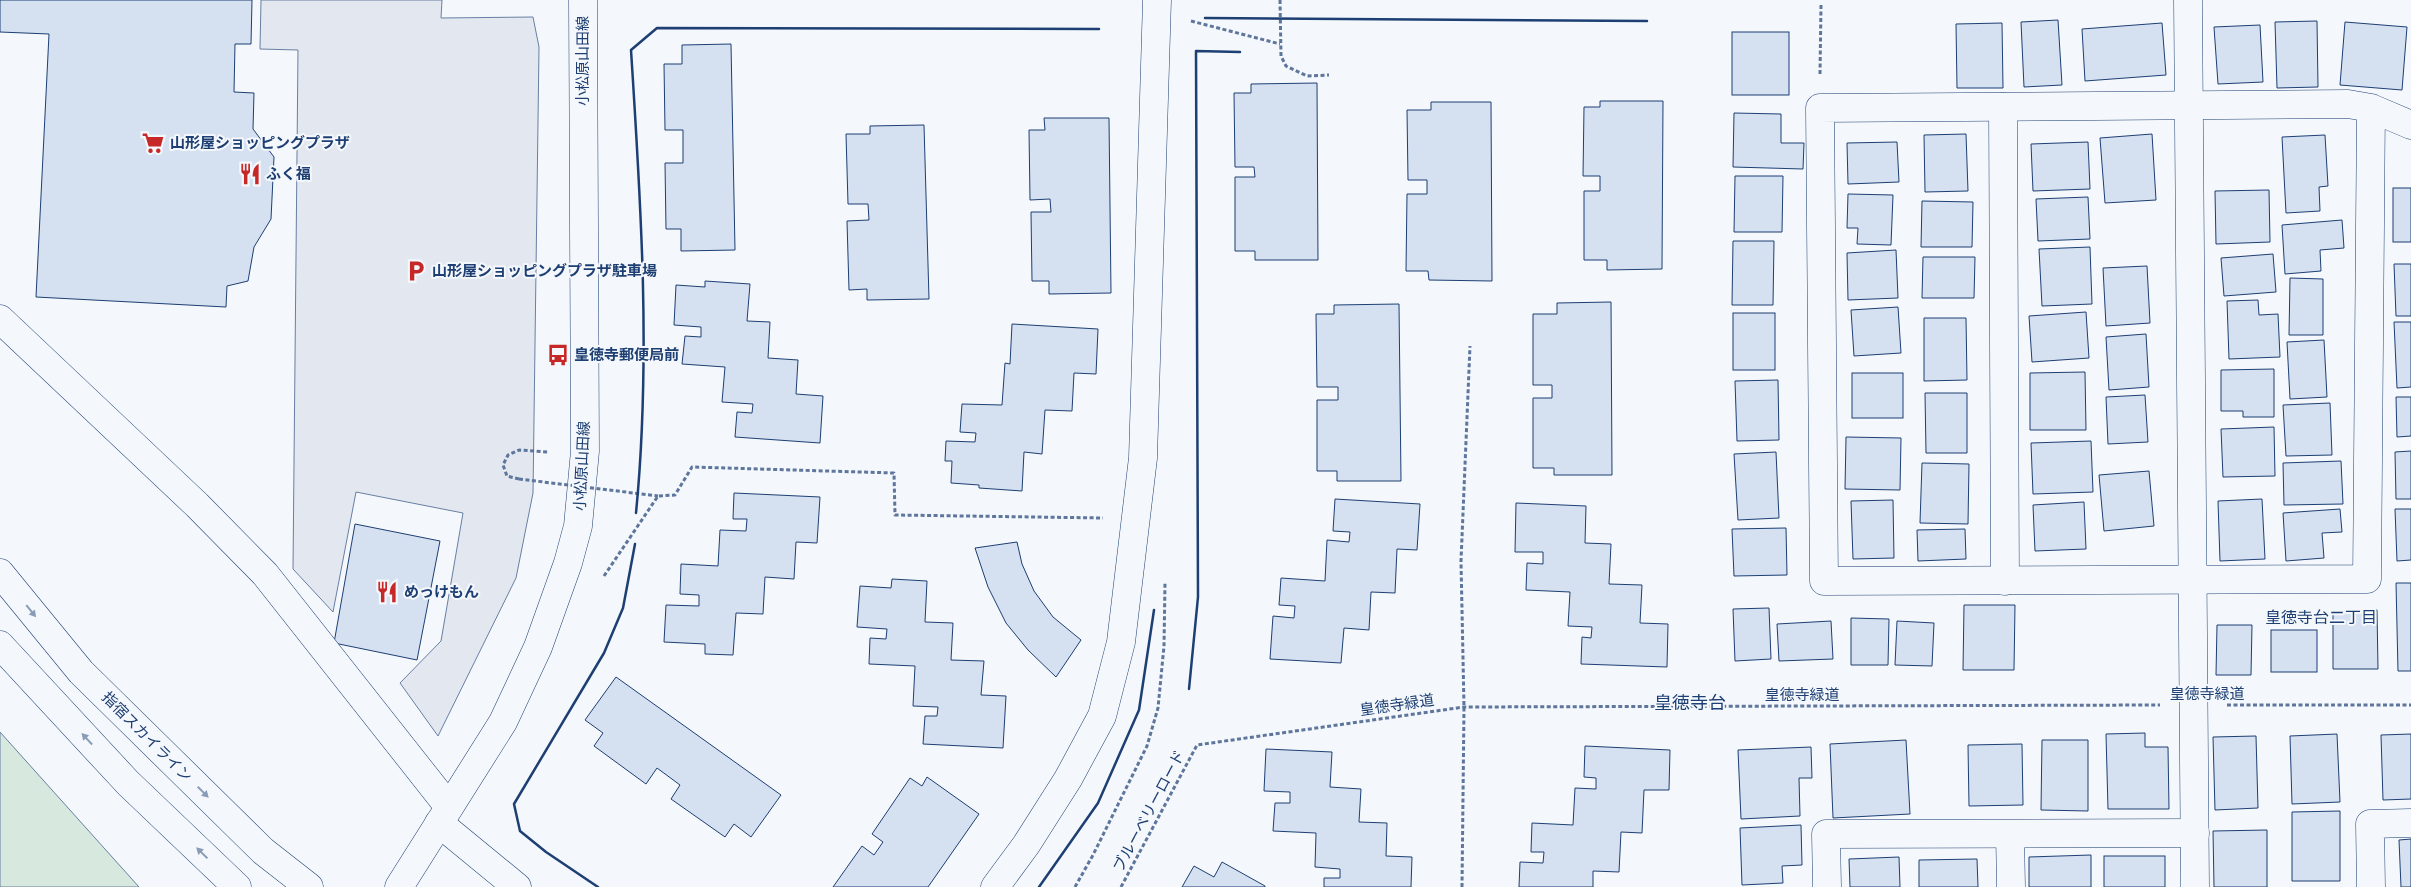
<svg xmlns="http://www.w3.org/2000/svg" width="2411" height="887" font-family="Signika,'Noto Sans JP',sans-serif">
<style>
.green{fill:#d7e8df;stroke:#687fa3}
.parking{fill:#e3e8f0;stroke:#687fa3}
.building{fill:#d5e0f0;stroke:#1d3f73}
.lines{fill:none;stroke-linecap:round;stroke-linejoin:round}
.minor-casing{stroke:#1d3f73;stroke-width:29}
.major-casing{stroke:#1d3f73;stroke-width:29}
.path{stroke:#5e769c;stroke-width:3;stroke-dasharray:4 2.5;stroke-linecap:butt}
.minor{stroke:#f4f7fb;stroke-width:28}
.major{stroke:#f4f7fb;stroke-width:28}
.path-bridge{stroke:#5e769c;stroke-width:3;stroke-dasharray:4 2.5;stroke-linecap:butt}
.wall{stroke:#1d3f73;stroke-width:2.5}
.oneway{fill:#889bb7}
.labels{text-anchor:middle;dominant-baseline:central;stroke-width:4;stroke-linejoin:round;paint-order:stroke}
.street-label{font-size:15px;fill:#1d3f73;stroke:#f4f7fb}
.poi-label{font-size:15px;font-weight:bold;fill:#1d3f73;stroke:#f4f7fb;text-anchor:start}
.neighbourhood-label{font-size:16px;fill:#1d3f73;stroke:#f4f7fb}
.quarter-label{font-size:18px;fill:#1d3f73;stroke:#f4f7fb}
</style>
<rect width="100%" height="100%" fill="#f4f7fb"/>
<!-- green -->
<polygon class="green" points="0,732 139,887 0,887"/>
<!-- parking -->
<polygon class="parking" points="261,0 442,0 441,18 533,17 539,47 533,493 516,578 438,736 400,683 441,641 463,513 356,492 333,612 293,569 298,50 260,49"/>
<!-- building -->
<g class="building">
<polygon points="0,0 252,0 251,44 235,44 234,92 254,93 253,129 274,157 271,219 254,247 248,281 227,286 226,307 36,297 49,34 0,32"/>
<polygon points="2058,20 2062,85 2024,87 2021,22"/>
<polygon points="2317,21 2318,87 2277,88 2275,22"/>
<polygon points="2345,22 2407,27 2402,90 2340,85"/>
<polygon points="2002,23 2003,88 1957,88 1956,24"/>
<polygon points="2162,23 2166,75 2085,81 2082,29"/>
<polygon points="2260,25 2263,82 2218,84 2214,27"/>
<rect x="1732" y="32" width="57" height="63"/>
<polygon points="731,44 735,250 681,251 681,229 666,229 665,163 683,163 683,130 665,130 664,64 682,64 682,45"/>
<polygon points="1317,83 1318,260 1255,260 1255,251 1235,251 1235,177 1255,177 1254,167 1235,167 1234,93 1251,93 1251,84"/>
<polygon points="1600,101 1663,101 1662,269 1607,270 1607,260 1584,260 1584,191 1600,191 1600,176 1583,176 1584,107 1600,107"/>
<polygon points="1431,102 1491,102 1492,281 1429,280 1428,271 1406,271 1407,194 1427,194 1427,180 1408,180 1407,110 1431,110"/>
<polygon points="1734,113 1781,114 1781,143 1804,143 1803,169 1733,167"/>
<polygon points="1044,118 1109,118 1111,293 1049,294 1049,281 1032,281 1031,212 1051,212 1050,199 1030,200 1029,130 1045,130"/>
<polygon points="924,125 929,299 867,300 867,289 849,290 847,221 869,220 868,204 848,204 846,134 870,134 870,126"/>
<polygon points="1966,134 1968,191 1925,192 1924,135"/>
<polygon points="2152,134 2156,200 2105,203 2100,138"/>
<polygon points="2325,135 2328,186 2319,187 2320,211 2286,213 2282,137"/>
<polygon points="1897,142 1899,182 1848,184 1847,143"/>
<polygon points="2088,142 2090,189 2033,191 2031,144"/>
<polygon points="1735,176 1783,176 1782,232 1734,232"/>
<rect x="2393" y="188" width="18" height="54"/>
<polygon points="2269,190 2270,242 2216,244 2215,191"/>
<polygon points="1848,194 1893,195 1891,245 1857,244 1858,228 1847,228"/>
<polygon points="2088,197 2090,239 2038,241 2036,199"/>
<polygon points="1922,201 1973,202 1972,247 1921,247"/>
<polygon points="2342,220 2344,248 2320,250 2321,271 2285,274 2282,225"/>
<polygon points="1733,241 1774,241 1773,305 1732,305"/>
<polygon points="2090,247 2092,304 2042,306 2039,249"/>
<polygon points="1896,250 1898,298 1848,300 1847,253"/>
<polygon points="2273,254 2276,292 2224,296 2221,258"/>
<polygon points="1923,257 1975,257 1974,298 1922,298"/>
<polygon points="2394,264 2411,264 2411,316 2396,316"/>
<polygon points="2147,266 2150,323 2106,326 2103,268"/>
<polygon points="2290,278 2323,279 2323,335 2289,335"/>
<polygon points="705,281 750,284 747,321 770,322 768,358 798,360 796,394 823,396 820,443 735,437 737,412 752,413 753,404 722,402 725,367 682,364 685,336 701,337 701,327 674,325 676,285 705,287"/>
<polygon points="2258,300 2259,315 2278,314 2280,357 2229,359 2227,301"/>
<polygon points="1611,302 1612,475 1554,475 1554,468 1533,468 1533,398 1552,398 1552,385 1533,385 1533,314 1557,314 1557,303"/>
<polygon points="1399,304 1401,481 1337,481 1337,471 1317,471 1317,400 1338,400 1338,387 1317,387 1316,314 1334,314 1334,305"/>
<polygon points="1898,307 1901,353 1854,356 1851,310"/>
<polygon points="2086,312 2089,358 2032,362 2029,316"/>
<rect x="1733" y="313" width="42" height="57"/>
<polygon points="1924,318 1966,318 1967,380 1924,381"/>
<polygon points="2394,322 2411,322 2411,387 2397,388"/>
<polygon points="1012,324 1098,329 1096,374 1074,373 1072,411 1045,410 1042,454 1024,452 1022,491 979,488 979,485 951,483 952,461 945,461 946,441 975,442 976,433 960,432 962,404 1002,405 1005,363 1010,364"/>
<polygon points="2146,334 2149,387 2109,390 2106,337"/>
<polygon points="2324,340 2327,397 2290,399 2287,342"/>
<polygon points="2274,369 2274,417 2243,417 2243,411 2221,411 2221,370"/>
<polygon points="2085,372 2086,430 2030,430 2030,373"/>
<rect x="1852" y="373" width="51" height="45"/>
<polygon points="1778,380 1779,440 1737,441 1735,381"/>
<polygon points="1925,393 1967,393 1967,453 1926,453"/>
<polygon points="2145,395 2148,442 2108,444 2106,397"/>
<polygon points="2396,397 2411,397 2411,436 2397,437"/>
<polygon points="2330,403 2332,455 2286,456 2283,405"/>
<polygon points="2274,427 2275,476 2223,477 2221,429"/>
<polygon points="1846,437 1901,438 1900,490 1845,489"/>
<polygon points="2091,441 2093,492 2033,494 2031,443"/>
<polygon points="2411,451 2411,499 2396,499 2395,452"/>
<polygon points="1776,452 1779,518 1738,520 1734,454"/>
<polygon points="2341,461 2343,504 2284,505 2283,463"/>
<polygon points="1922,463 1969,464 1968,524 1920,523"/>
<polygon points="2149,471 2154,526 2104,531 2099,475"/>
<polygon points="734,493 820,497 817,543 796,542 794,579 765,577 763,614 736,613 733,655 705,654 705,644 664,642 666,605 699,606 699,595 680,594 681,564 718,566 720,530 746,531 747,519 733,519"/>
<polygon points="1335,499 1420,504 1417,550 1397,549 1395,593 1371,592 1369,630 1344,628 1341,663 1270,659 1273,616 1294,618 1295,606 1279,605 1281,578 1325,581 1327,540 1349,542 1350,532 1333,531"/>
<polygon points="2262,499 2265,559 2220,561 2218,501"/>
<polygon points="1893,500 1894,558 1853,559 1851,501"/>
<polygon points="2084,502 2086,549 2035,551 2033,505"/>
<polygon points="1516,503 1586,506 1585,543 1611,544 1609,584 1642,585 1640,623 1668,624 1667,667 1581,664 1582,637 1591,638 1592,627 1568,626 1570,592 1526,590 1527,563 1543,564 1543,552 1515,552"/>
<polygon points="2340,509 2342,532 2322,533 2324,558 2286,561 2283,513"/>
<polygon points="2395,509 2411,509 2411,560 2397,561"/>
<polygon points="355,524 440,541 417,660 334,643"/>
<polygon points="1786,528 1787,575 1734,576 1732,529"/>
<polygon points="1965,529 1966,559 1918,561 1917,530"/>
<polygon points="1017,542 1022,564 1034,591 1053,617 1081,640 1056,677 1028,650 1006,623 988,587 975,548"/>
<polygon points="892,579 927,581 925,622 953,623 951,660 984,661 981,695 1006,696 1003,748 923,744 925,716 937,716 938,707 913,706 915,666 869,664 870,638 886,639 887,629 857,627 860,586 891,588"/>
<polygon points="2396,583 2411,583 2411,671 2398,671"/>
<polygon points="1964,605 2015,605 2014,670 1963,670"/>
<polygon points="1769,608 1771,659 1735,661 1733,609"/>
<polygon points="2377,610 2378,669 2333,669 2333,611"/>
<polygon points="1851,618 1889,619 1888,665 1851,665"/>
<polygon points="1831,621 1833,659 1779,661 1777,624"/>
<polygon points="1897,621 1934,623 1932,666 1895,665"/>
<polygon points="2217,625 2252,625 2251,675 2216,675"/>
<rect x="2271" y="630" width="46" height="42"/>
<polygon points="616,677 781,795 751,837 734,824 725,837 671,799 680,785 657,768 646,784 594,746 603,733 585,720"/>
<polygon points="2145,733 2145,747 2168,747 2169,809 2108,809 2106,734"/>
<polygon points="2337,734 2340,802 2292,804 2290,736"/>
<polygon points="2411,734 2411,799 2383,800 2381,735"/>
<polygon points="2256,736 2258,808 2215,810 2213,737"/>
<polygon points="1906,740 1910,814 1833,818 1830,744"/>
<polygon points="2042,740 2088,740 2088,811 2041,810"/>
<polygon points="2022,744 2023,805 1969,806 1968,745"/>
<polygon points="1585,746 1670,750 1669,790 1644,790 1642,833 1621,832 1619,872 1593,871 1593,887 1519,887 1520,862 1543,863 1544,852 1531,852 1532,823 1573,825 1575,788 1596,789 1596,778 1584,777"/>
<polygon points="1811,747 1812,778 1799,778 1800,816 1741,819 1738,750"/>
<polygon points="1266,749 1332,752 1330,787 1361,789 1359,822 1387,823 1386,856 1412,857 1411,887 1324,887 1324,878 1340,878 1340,869 1315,867 1316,833 1273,831 1275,803 1290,803 1290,792 1264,791"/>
<polygon points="927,777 979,814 928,887 833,887 862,846 874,855 883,842 872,834 910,778 922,786"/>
<polygon points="2340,811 2340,881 2292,881 2292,812"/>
<polygon points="1801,825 1802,865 1782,866 1783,883 1742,885 1740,828"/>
<polygon points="2267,830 2267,887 2214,887 2213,831"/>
<polygon points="2411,839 2411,887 2401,887 2399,840"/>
<polygon points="2091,855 2091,887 2029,887 2029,857"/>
<rect x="2104" y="856" width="61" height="31"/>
<polygon points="1899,857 1900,887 1850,887 1849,859"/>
<polygon points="1977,859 1978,887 1919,887 1919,860"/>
<polygon points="1222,862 1265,886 1265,887 1182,887 1194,866 1214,877"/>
</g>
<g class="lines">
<!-- minor casing -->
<g class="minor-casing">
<g id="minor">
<polyline points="2188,0 2195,887"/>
<polyline points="2003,107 2005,581"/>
<polyline points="2371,108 2367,579 1824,581 1820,108 2348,104 2371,108 2411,125"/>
<polyline points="0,319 197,505 265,574 449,807"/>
<polyline points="439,823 517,887"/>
<polyline points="2010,834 2011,887"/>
<polyline points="399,887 503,722 538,647 568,563 578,526 585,451 583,0"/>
<polyline points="995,887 1026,845 1068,779 1102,716 1121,642 1143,458 1157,0"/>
<polyline points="1827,887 1826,834 2195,833"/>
<polyline points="2371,887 2370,824 2411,823"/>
</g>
</g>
<!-- major casing -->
<g class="major-casing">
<g id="major">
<polyline points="0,573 81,672 263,851 309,887"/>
<polyline points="0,645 128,783 237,887"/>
</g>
</g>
<!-- path -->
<g class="path">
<polyline points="1280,0 1281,56 1286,66 1307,76 1329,75"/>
<polyline points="1191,21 1280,44"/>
<polyline points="1820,74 1821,5"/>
<polyline points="519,479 507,476 503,465 508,455 519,450 548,452"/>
<polyline points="604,576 658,496 675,495 692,467 894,473 895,515 1103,518"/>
<polyline points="2227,705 2411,705"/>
<polyline points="1075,887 1093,855 1147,746 1158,708 1164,646 1165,582"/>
<polyline points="1121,887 1197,745 1464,707 2160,705"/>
<polyline points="1462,887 1464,707 1461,561 1470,346"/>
</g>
<!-- minor -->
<use href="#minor" class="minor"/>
<!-- major -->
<use href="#major" class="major"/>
<!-- path-bridge -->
<polyline class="path-bridge" points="519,479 658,496"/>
<!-- wall -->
<g class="wall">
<polyline points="1205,18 1647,21"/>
<path d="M636,513C651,359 641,204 631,50L657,28L1099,29"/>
<polyline points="1189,689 1198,597 1196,51 1240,52"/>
<polyline points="598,887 546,852 520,831 514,804 604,653 623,608 635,544"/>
<polyline points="1039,887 1098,803 1139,710 1154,610"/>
</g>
</g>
<!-- one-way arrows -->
<defs><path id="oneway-solid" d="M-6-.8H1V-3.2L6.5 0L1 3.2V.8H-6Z" transform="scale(1.25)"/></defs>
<g class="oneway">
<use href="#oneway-solid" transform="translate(31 611) rotate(51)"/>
<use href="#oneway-solid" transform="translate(87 739) rotate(-133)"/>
<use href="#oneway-solid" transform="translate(203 792) rotate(45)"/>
<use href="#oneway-solid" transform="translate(202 853) rotate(-136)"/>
</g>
<!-- icons -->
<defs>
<g id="supermarket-bare" transform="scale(1.725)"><path d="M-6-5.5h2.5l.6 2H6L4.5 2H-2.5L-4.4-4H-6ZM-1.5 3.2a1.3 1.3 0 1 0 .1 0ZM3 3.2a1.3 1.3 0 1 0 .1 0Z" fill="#c62828" stroke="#f4f7fb" stroke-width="2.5" paint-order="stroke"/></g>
<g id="restaurant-bare" transform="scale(1.725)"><path d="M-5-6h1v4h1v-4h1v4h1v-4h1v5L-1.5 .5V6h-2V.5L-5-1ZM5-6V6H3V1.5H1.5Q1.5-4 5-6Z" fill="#c62828" stroke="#f4f7fb" stroke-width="2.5" paint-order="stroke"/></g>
<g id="parking-bare" transform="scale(1.725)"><path d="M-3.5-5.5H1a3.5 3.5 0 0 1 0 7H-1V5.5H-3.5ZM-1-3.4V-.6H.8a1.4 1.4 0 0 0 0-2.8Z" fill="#c62828" stroke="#f4f7fb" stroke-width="2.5" paint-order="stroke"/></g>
<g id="bus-bare" transform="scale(1.725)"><path d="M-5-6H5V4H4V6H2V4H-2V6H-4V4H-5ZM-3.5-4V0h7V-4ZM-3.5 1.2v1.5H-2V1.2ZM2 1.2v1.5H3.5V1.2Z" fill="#c62828" stroke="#f4f7fb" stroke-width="2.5" paint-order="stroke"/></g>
</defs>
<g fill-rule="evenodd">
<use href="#supermarket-bare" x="153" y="143"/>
<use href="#restaurant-bare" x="250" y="174"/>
<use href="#parking-bare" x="416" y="271"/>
<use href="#bus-bare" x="558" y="355"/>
<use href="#restaurant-bare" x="387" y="592"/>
</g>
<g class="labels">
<!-- street labels -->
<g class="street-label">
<text transform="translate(583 61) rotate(-90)">小松原山田線</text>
<text transform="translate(582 466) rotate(-87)">小松原山田線</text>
<text x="2207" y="694">皇徳寺緑道</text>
<text x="1802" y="695">皇徳寺緑道</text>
<text transform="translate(1397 705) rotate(-8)">皇徳寺緑道</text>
<text transform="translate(147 737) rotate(45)">指宿スカイライン</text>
<text transform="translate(1149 811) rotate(-62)">ブルーベリーロード</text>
</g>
<!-- poi labels -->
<g class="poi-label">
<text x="170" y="143">山形屋ショッピングプラザ</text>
<text x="266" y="174">ふく福</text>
<text x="432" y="271">山形屋ショッピングプラザ駐車場</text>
<text x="574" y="355">皇徳寺郵便局前</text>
<text x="404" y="592">めっけもん</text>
</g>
<!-- neighbourhood labels -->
<g class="neighbourhood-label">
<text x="2321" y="618">皇徳寺台二丁目</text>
</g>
<!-- quarter labels -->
<g class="quarter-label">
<text x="1690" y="703">皇徳寺台</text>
</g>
</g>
</svg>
